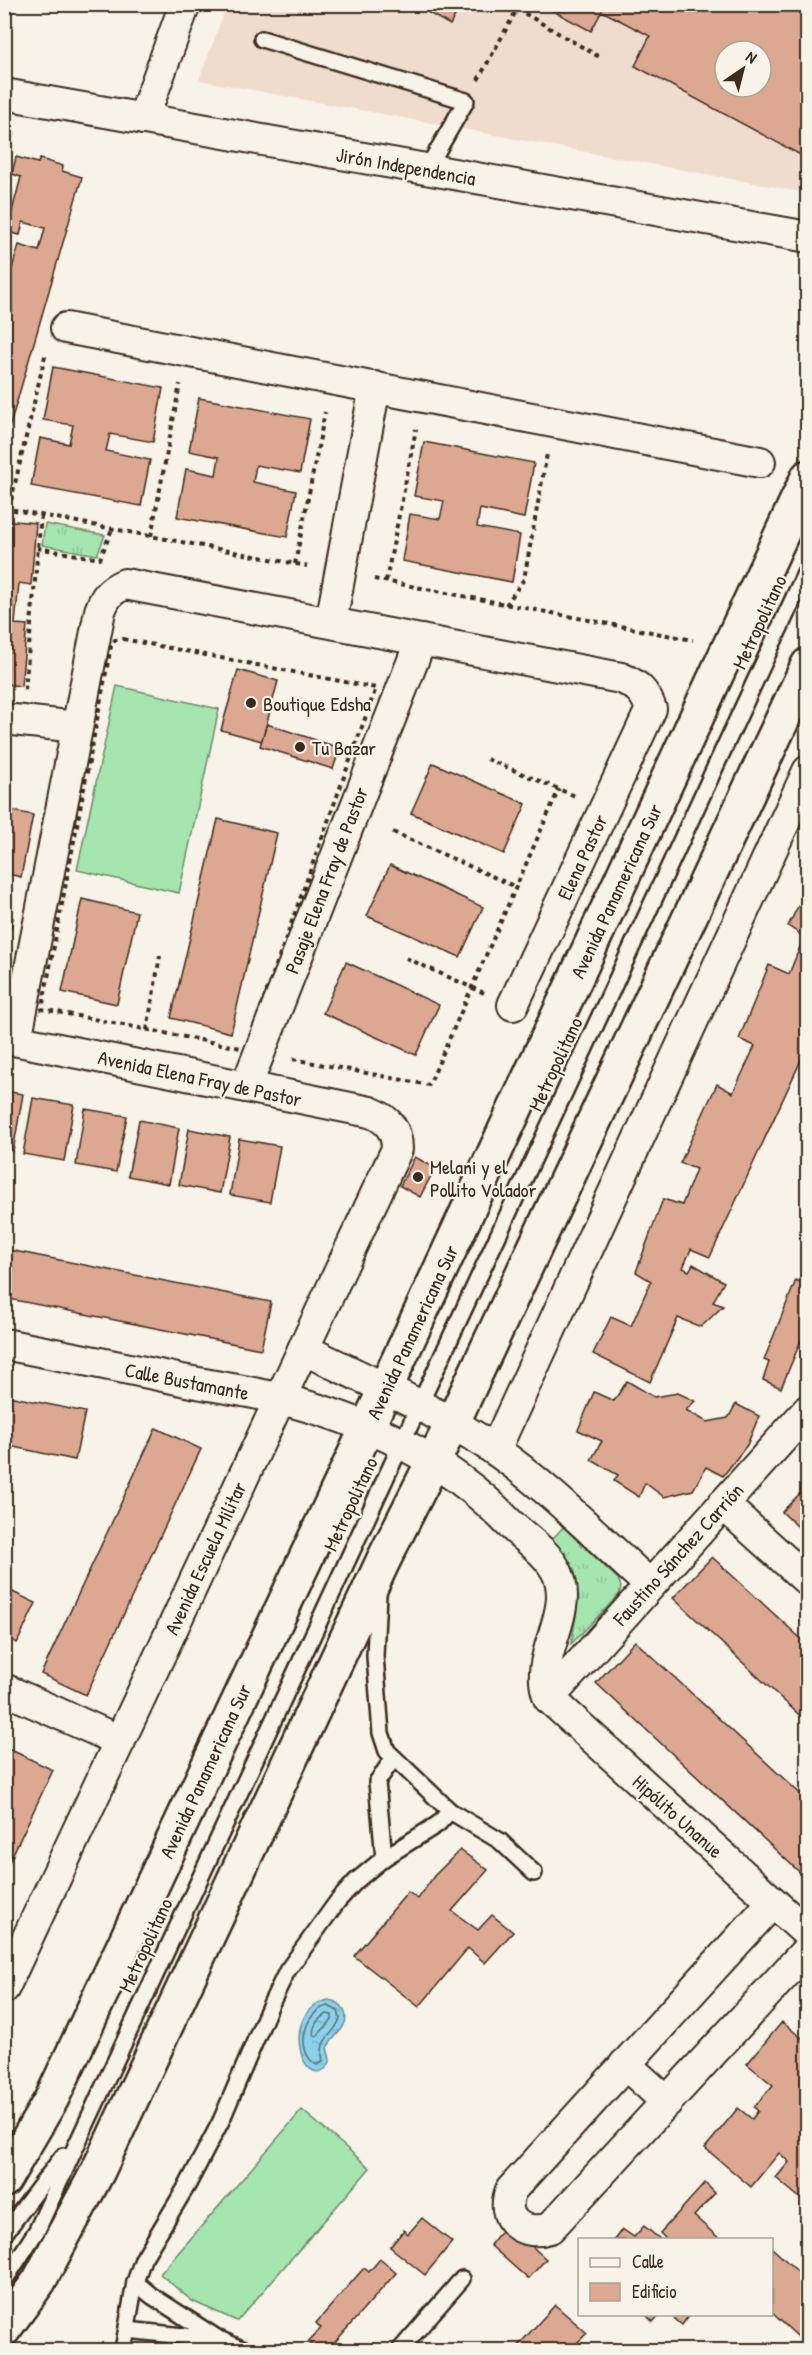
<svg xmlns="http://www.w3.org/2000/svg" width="812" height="2355" font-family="'Patrick Hand',sans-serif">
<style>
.built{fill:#efdcce;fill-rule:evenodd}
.grass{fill:url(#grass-tufts);stroke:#708867;stroke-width:1.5}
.garden{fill:#a5e6b0;stroke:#708867;stroke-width:1.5}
.water{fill:url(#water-ripples);stroke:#6a8f9a;stroke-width:1.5}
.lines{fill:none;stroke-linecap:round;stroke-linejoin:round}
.shore{stroke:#5b6d70;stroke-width:1.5}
.building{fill:#dda892;stroke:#3b2a1e;stroke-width:1.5;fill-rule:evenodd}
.lane-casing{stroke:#3b2a1e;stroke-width:20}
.street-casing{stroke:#3b2a1e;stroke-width:34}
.primary-casing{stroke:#3b2a1e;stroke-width:38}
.path{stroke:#3b2a1e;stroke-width:4;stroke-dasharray:4.5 4.5;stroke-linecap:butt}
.lane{stroke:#f7f3e8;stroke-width:15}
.street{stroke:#f7f3e8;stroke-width:30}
.primary{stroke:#f7f3e8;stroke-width:33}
.poi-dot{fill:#3b2a1e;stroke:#f7f3e8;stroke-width:2}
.labels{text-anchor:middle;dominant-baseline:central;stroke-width:4.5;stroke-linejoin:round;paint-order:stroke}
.street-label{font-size:20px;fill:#3b2a1e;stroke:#f7f3e8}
.poi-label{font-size:20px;fill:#3b2a1e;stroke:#f7f3e8;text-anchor:start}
</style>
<defs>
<pattern id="grass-tufts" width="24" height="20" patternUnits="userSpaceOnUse" patternTransform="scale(1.5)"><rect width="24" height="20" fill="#a5e6b0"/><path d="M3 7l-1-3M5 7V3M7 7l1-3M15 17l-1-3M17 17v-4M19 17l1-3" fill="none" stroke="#8fc597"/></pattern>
<pattern id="water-ripples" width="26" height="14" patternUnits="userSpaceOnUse" patternTransform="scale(1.5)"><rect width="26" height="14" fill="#8ad2ec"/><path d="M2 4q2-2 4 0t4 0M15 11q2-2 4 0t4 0" fill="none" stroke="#78b4ca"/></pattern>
</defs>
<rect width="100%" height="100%" fill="#f7f3e8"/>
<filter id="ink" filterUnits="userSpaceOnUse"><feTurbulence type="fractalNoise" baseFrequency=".0167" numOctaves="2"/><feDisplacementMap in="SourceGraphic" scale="12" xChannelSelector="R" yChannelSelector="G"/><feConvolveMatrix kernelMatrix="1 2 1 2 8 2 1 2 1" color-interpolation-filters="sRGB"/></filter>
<g filter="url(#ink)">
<!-- built -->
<path class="built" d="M227,5H807V193L199,80ZM725,51H761V87H725Z"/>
<!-- grass -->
<g class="grass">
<polygon points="45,524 105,535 97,555 42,545"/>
<path d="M563,1527L618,1579L621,1587L619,1595L571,1644C579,1601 586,1574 551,1541Z"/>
</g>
<!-- garden -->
<g class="garden">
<polygon points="117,686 219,709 179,893 77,870"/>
<polygon points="302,2110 370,2168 237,2321 192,2301 160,2274"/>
</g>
<!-- water -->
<path class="water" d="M328,2000C335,2001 341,2003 344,2010C352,2026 333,2035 327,2048C328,2052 330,2057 330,2061C330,2064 327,2067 325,2069C300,2087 281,2009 328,2000Z"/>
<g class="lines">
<!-- shore -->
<g class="shore">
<path d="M328,2006L338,2011L340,2019C332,2039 318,2036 323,2062L317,2065C294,2053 304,2010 328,2006Z"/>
<path d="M327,2014L332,2015V2020L317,2036H314C311,2028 319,2017 327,2014Z"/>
</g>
</g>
<!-- building -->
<g class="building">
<polygon points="413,4 461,4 450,25"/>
<path d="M557,4H808V159L635,66L650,36L602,11L591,31L553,11ZM725,51H761V87H725Z"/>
<polygon points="16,157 38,163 40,159 63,166 62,171 82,177 4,446 4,340 7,332 4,332 4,273 10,275 19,245 39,251 45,228 23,222 20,235 4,231 4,213 11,215 21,177 12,174"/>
<polygon points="53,367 163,388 153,442 110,434 106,451 150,460 141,506 31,486 40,438 69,444 73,425 43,420"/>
<polygon points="199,398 310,419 300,473 256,465 253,482 296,491 287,537 177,517 186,469 216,475 219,457 189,451"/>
<polygon points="424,442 534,463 524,518 480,509 477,527 520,535 512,582 402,561 410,514 440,519 444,501 414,496"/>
<polygon points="4,520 36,523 31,585 19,583 15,624 27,625 21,686 4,684"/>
<polygon points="238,670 278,681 262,741 221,730"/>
<polygon points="267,724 340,748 333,769 260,746"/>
<polygon points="433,763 526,804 504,854 411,813"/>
<polygon points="4,809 33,815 21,877 4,873"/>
<polygon points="218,819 277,833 231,1033 171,1018"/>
<polygon points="390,865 483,907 460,957 367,916"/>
<polygon points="808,887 808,1045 710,1257 691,1249 683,1268 689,1271 693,1264 724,1282 713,1302 723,1306 701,1327 678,1318 650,1382 593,1354 611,1317 631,1326 651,1281 636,1272 663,1199 682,1205 696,1169 680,1163 717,1084 733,1093 755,1046 739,1039 769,965 789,974 804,937 788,926"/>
<polygon points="82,899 137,912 117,1004 62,992"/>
<polygon points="4,916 13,918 4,961"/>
<polygon points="346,962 439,1005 416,1055 323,1013"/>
<polygon points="4,1091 23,1094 13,1151 4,1149"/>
<polygon points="33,1098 74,1105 64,1161 23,1154"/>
<polygon points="85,1109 127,1116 116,1172 76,1165"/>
<polygon points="139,1120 179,1128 169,1184 128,1176"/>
<polygon points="189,1129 230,1137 220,1193 179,1185"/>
<polygon points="239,1139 280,1146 270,1202 230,1195"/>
<polygon points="415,1157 435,1168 420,1197 400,1186"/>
<polygon points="4,1249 271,1302 261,1349 4,1298"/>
<polygon points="796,1280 808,1286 808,1324 781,1388 763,1380 769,1362 764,1360"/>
<polygon points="627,1381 654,1397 678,1393 695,1401 686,1410 707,1422 728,1418 736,1404 759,1416 747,1445 723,1476 706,1467 693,1490 664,1497 645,1483 639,1497 614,1481 618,1475 591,1460 602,1441 578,1430 594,1392 614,1401"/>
<polygon points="4,1395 85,1412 75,1460 4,1445"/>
<polygon points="156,1428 201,1449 86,1695 41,1674"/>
<polygon points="808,1485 808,1536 782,1512"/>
<polygon points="712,1557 808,1645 808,1723 673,1598"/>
<polygon points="4,1588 36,1603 17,1643 4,1637"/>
<polygon points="635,1641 808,1801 808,1880 596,1683"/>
<polygon points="9,1749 53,1770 4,1873 4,1758"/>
<polygon points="460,1850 488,1870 452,1911 478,1930 492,1915 513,1932 485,1963 468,1948 419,2007 354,1956 408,1892 418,1899 434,1876"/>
<polygon points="782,2022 808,2043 808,2205 776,2178 789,2162 779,2153 751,2187 705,2148 738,2108 752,2119 758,2111 754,2107 773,2085 747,2064"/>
<polygon points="705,2183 715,2193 694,2216 720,2239 667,2240 660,2233"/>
<polygon points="422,2218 452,2242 425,2275 390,2247 404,2230 408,2234"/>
<polygon points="507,2224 546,2259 528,2279 490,2245"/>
<polygon points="644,2226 661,2240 614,2240 622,2229 634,2237"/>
<polygon points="772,2248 808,2281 808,2350 801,2350 807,2345 772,2313"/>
<polygon points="380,2259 396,2273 328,2350 318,2350 308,2342 321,2328 316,2323 364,2268 369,2272"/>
<polygon points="555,2305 587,2333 576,2344 584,2350 514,2350"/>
<polygon points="645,2314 660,2314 653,2322"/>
<polygon points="669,2314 690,2314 682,2325"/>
<polygon points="766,2342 775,2350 759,2350"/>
</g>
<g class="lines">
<!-- lane casing -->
<g class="lane-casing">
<g id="lane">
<polyline points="262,39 466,101 427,169"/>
<polyline points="378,1594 375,1656 381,1733 387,1751 450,1811 500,1841 534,1873"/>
<polyline points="384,1858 377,1782 393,1759"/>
<polyline points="4,2234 63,2156"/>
<polyline points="4,2281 37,2230 808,567"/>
<polyline points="135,2282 152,2296 217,2338"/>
<polyline points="127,2330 221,2340 244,2350"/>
<polyline points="123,2350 135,2282 143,2259 188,2184 221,2121 270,2006 287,1971 337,1902 356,1881 384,1858 438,1824 450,1811"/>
<polyline points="400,2350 462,2279"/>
</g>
</g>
<!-- street casing -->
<g class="street-casing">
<g id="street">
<polyline points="4,94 808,237"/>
<polyline points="143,119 185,4"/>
<polyline points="66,328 760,462"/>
<polyline points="331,622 375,387"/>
<polyline points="4,719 77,727"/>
<path d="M4,1038L370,1112C388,1119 397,1130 397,1149L4,1988"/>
<path d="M16,1040L100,611C105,597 110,590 125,584L621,678C638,685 645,692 651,709L513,1005"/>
<polyline points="246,1087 421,640"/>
<path d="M4,1344C65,1356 126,1368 187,1381C218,1387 249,1391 280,1399C364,1419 448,1459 508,1522C524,1538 545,1550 556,1570C578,1612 531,1656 549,1698L808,1934"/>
<path d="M303,1349C366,1380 434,1408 492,1448C549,1487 599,1539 650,1585"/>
<polyline points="495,1450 808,771"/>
<polyline points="723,1504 808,1581"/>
<polyline points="4,1689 120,1741"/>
<polyline points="549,1698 808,1410"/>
<path d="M773,1902L511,2190C499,2219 522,2237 550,2228L808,1949"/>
<polyline points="625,2064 667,2102"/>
</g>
</g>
<!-- primary casing -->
<g class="primary-casing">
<g id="primary">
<polyline points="4,2180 52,2098 367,1428 808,477"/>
<polyline points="4,2329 39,2281 98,2171 383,1561 452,1424 808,665"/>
</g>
</g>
<!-- path -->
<g class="path">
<polyline points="517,9 601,58"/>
<polyline points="478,80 520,4"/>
<polyline points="4,162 14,128"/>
<polyline points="4,508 307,566"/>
<polyline points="9,509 46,352"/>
<polyline points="151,536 180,384"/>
<polyline points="37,548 100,559 112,529"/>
<polyline points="295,564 325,412"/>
<polyline points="374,579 693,640"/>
<polyline points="386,581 416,429"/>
<polyline points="506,605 524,579 547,454"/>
<polygon points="123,639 376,688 246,1049 42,1009 111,646 115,640"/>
<polyline points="25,690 41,515"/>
<polyline points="487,759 575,796"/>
<polyline points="393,832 516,887"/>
<polyline points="406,958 484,993"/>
<polyline points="147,1030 160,956"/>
<polyline points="293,1059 429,1085 559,789"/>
</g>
<!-- lane -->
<use href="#lane" class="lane"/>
<!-- street -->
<use href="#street" class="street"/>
<!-- primary -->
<use href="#primary" class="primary"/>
</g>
</g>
<!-- markers -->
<g class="poi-dot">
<circle cx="251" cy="703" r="6"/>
<circle cx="300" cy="747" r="6"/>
<circle cx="418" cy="1177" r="6"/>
</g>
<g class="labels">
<!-- street labels -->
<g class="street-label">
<text transform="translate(406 166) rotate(10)">Jirón Independencia</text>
<text transform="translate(759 622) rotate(-65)">Metropolitano</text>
<text transform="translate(582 857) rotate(-65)">Elena Pastor</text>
<text transform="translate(326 880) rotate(-69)">Pasaje Elena Fray de Pastor</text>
<text transform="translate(616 891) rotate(-65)">Avenida Panamericana Sur</text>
<text transform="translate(555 1064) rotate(-65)">Metropolitano</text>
<text transform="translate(200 1078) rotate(12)">Avenida Elena Fray de Pastor</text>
<text transform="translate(412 1332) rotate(-65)">Avenida Panamericana Sur</text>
<text transform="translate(187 1381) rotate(11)">Calle Bustamante</text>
<text transform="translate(350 1504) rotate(-65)">Metropolitano</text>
<text transform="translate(678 1554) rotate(-48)">Faustino Sánchez Carrión</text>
<text transform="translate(205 1558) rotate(-65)">Avenida Escuela Militar</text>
<text transform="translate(205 1771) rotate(-65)">Avenida Panamericana Sur</text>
<text transform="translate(678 1816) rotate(42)">Hipólito Unanue</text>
<text transform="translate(145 1945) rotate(-65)">Metropolitano</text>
</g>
<!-- poi labels -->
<g class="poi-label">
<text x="263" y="703">Boutique Edsha</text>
<text x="312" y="747">Tu Bazar</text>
<text x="430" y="1166">Melani y el<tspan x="430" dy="23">Pollito Volador</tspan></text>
</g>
</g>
<!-- margin -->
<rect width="812" height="2355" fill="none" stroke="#f7f3e8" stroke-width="24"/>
<rect x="12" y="12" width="788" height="2331" fill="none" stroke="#3b2a1e" stroke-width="2" filter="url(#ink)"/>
<!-- legend -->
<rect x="578" y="2238" width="195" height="78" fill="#f7f3e8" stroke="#aca397" stroke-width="1.5"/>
<rect x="590" y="2258" width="30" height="9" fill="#f7f3e8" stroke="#aca397" stroke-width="1.5"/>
<text x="632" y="2268" font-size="18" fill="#3b2a1e">Calle</text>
<rect x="590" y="2283" width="30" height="18" fill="#dda892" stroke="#aca397" stroke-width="1.5"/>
<text x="632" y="2298" font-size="18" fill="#3b2a1e">Edificio</text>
<!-- north arrow -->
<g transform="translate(743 69) rotate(35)"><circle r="28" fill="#f7f3e8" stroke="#aca397" stroke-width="1.5"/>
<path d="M0-4.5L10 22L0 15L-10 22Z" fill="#3b2a1e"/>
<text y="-9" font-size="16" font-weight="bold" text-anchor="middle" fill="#3b2a1e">N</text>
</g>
</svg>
